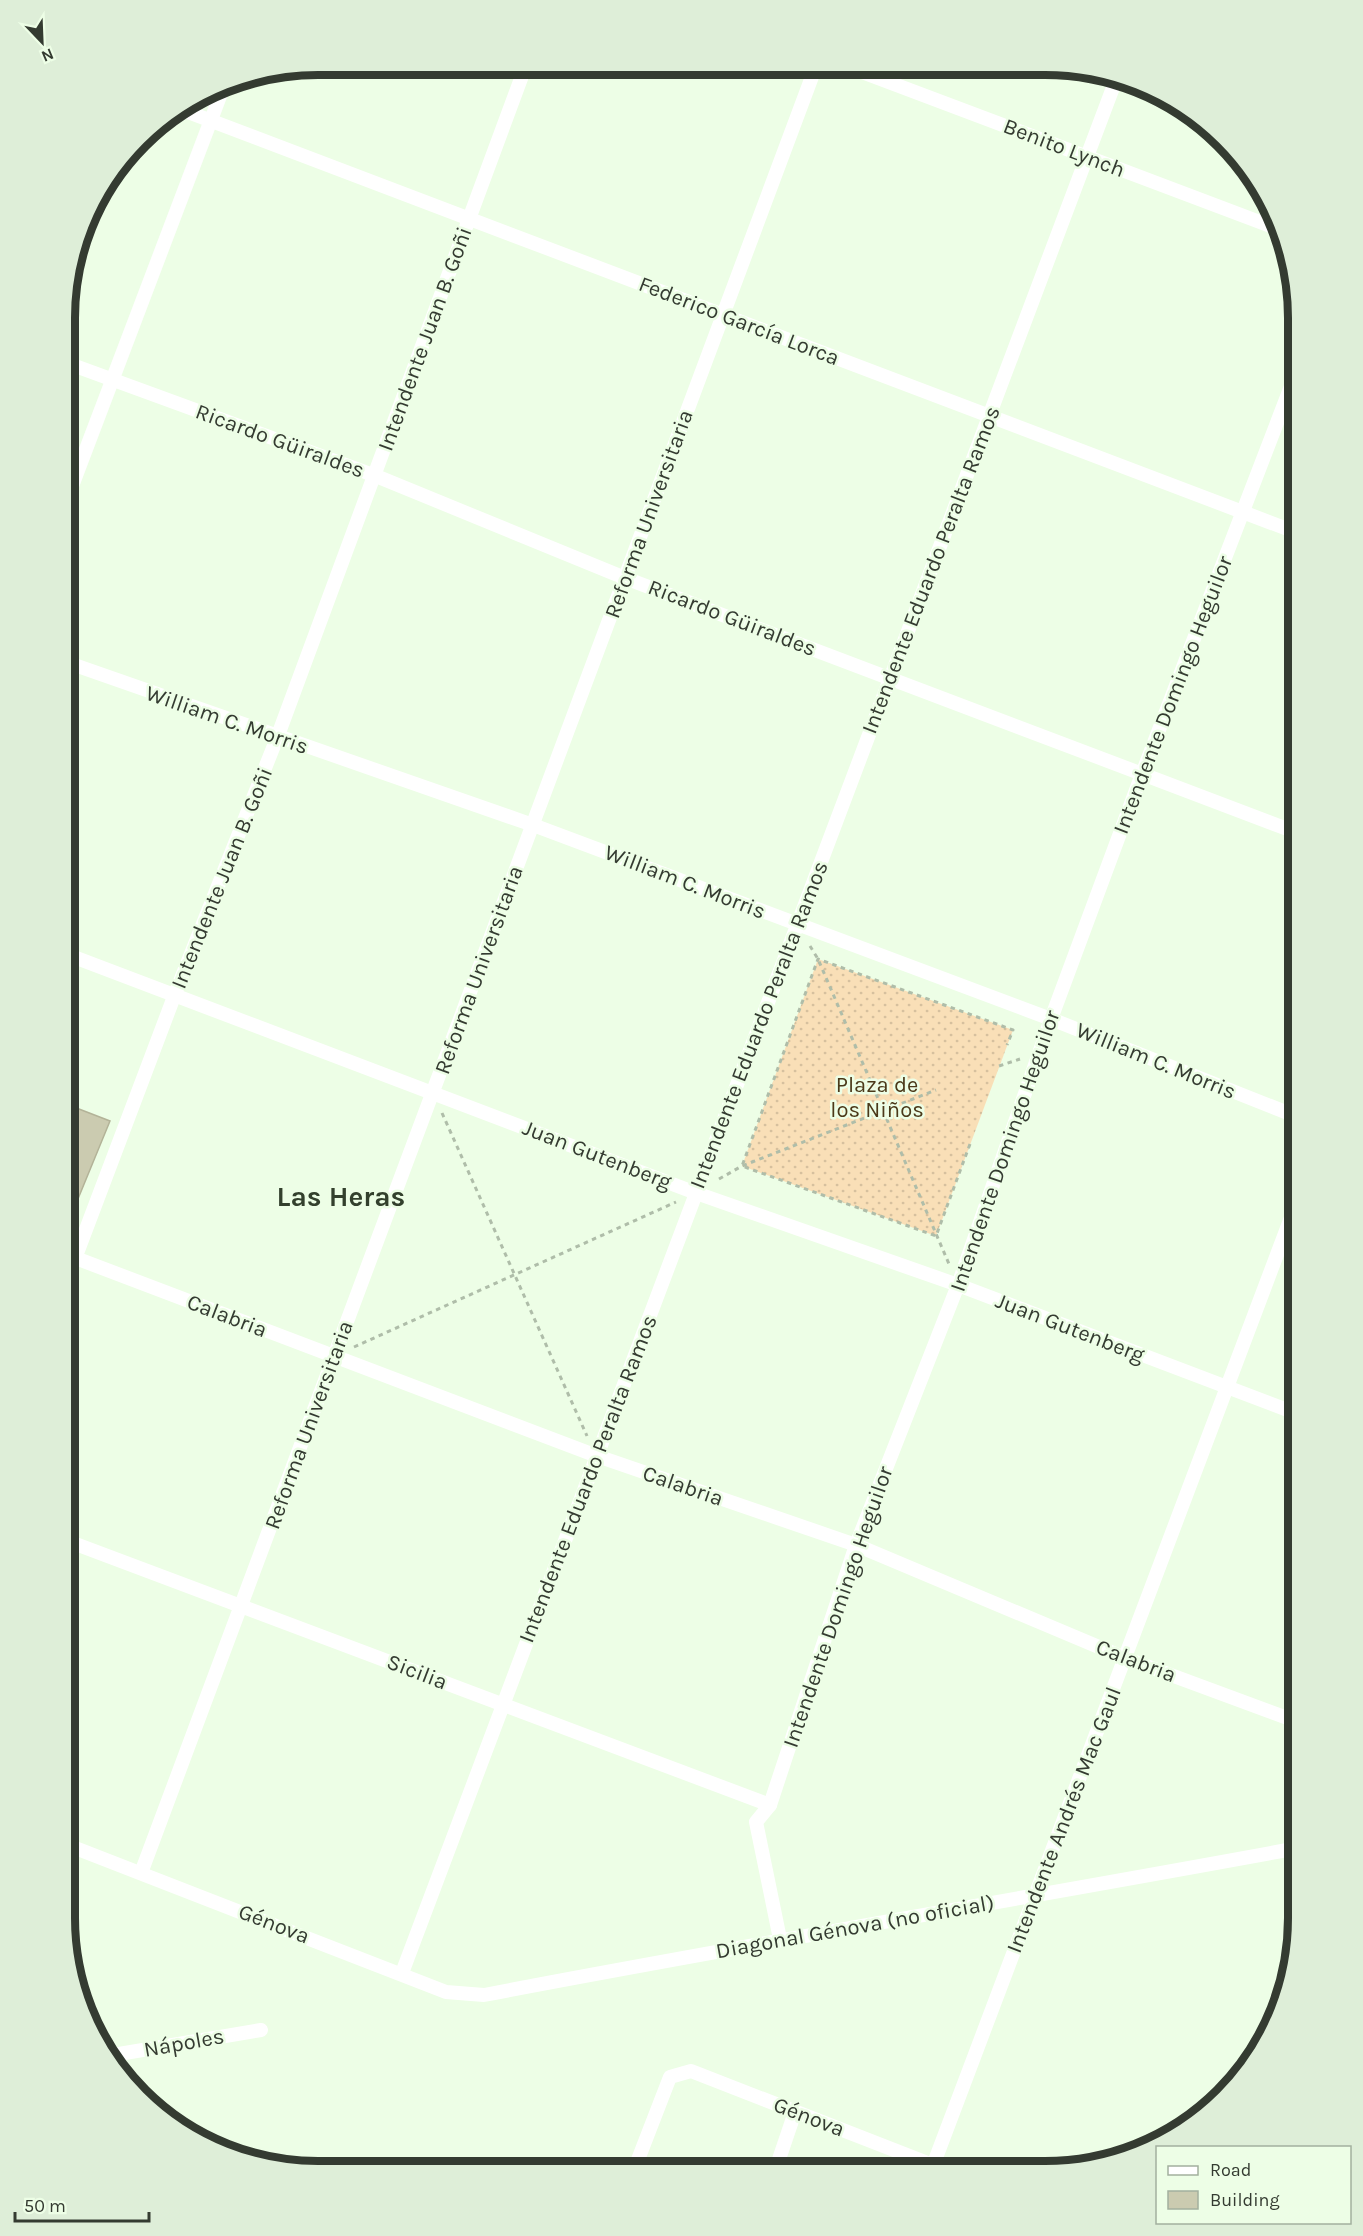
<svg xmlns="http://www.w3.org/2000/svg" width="1363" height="2236" font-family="Karla,sans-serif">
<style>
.grass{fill:url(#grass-dots)}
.building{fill:#cbcbb0;stroke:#b3b398;stroke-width:1.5}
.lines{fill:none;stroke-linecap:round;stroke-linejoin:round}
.path{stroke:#afbda9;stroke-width:3;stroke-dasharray:4.5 4.5;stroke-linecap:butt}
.minor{stroke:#fff;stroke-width:14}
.labels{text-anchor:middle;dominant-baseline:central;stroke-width:5;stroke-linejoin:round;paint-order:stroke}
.street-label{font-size:22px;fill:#343b31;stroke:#edfee6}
.park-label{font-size:22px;fill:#4b3919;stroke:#edfee6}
.district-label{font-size:28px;font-weight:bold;fill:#33402d;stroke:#edfee6}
.rim{fill:none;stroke:#343b31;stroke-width:8}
</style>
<defs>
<pattern id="grass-dots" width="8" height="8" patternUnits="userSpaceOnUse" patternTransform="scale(1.5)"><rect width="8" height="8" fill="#f9dfb7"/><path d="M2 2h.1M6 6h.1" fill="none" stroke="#d6c09e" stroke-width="1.8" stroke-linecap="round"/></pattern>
</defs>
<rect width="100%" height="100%" fill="#edfee6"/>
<!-- grass -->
<polygon class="grass" points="818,959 1013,1030 936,1236 742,1166"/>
<!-- building -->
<polygon class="building" points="66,1104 110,1121 66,1228 65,1228"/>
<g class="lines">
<!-- path -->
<g class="path">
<polyline points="810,946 818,959 949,1264"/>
<polyline points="999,1066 1020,1059"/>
<polyline points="442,1113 587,1436"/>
<polyline points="970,1144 936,1236 742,1166 818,959 1013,1030 1007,1045"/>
<polyline points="719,1179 742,1166 936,1090"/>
<polyline points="354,1347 676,1202"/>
</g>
<!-- minor -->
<g class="minor">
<polyline points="846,66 1281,230"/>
<polyline points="180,109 1298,533"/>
<polyline points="67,363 376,476 625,578 1298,833"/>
<polyline points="66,502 225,83"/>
<polyline points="66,662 533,825 1051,1019 1298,1117"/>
<polyline points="66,954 696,1193 958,1285 1298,1414"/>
<polyline points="65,1254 597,1456 856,1545 1125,1658 1298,1722"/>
<polyline points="65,1285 175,994 277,738 526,65"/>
<polyline points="65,1540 770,1805"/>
<path d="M65,1844L446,1992L484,1995C755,1943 1027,1898 1298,1848"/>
<polyline points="141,1873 816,66"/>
<polyline points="780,1939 756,1822 770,1805 856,1545 958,1285 1051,1019 1142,774 1298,368"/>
<polyline points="402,1973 1117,77"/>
<polyline points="107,2056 261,2030"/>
<polyline points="634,2170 670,2077 691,2071 948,2171"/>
<polyline points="775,2171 795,2112"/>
<polyline points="931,2171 1298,1199"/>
</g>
</g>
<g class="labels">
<!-- street labels -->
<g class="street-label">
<text transform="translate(1064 148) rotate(21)">Benito Lynch</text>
<text transform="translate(739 321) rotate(21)">Federico García Lorca</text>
<text transform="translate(425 339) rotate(-70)">Intendente Juan B. Goñi</text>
<text transform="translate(280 441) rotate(20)">Ricardo Güiraldes</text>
<text transform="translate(649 514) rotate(-70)">Reforma Universitaria</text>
<text transform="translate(931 570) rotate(-69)">Intendente Eduardo Peralta Ramos</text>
<text transform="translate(732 618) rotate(21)">Ricardo Güiraldes</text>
<text transform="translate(1173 695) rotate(-69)">Intendente Domingo Heguilor</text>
<text transform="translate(227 720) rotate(19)">William C. Morris</text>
<text transform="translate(222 878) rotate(-68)">Intendente Juan B. Goñi</text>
<text transform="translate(685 882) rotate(21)">William C. Morris</text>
<text transform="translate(479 970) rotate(-70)">Reforma Universitaria</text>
<text transform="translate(759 1025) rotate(-69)">Intendente Eduardo Peralta Ramos</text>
<text transform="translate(1156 1061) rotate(22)">William C. Morris</text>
<text transform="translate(1005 1151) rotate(-71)">Intendente Domingo Heguilor</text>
<text transform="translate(597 1155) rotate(21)">Juan Gutenberg</text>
<text transform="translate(227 1316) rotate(21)">Calabria</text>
<text transform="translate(1070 1328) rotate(21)">Juan Gutenberg</text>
<text transform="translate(309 1425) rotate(-70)">Reforma Universitaria</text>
<text transform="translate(588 1479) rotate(-69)">Intendente Eduardo Peralta Ramos</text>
<text transform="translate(683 1486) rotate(19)">Calabria</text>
<text transform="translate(838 1607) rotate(-71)">Intendente Domingo Heguilor</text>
<text transform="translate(1136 1661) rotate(21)">Calabria</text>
<text transform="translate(417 1672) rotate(21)">Sicilia</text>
<text transform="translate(1064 1820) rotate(-69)">Intendente Andrés Mac Gaul</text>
<text transform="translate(274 1924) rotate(21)">Génova</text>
<text transform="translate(855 1927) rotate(-10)">Diagonal Génova (no oficial)</text>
<text transform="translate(184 2043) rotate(-10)">Nápoles</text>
<text transform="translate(809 2117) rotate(21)">Génova</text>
</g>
<!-- park labels -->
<g class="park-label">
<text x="877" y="1085">Plaza de<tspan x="877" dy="25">los Niños</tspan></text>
</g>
<!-- district labels -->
<g class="district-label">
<text x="341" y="1196">Las Heras</text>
</g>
</g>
<!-- crop -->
<path d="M0 0H1363V2236H0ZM318 75H1045A243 243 0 0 1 1288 318V1918A243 243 0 0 1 1045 2161H318A243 243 0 0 1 75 1918V318A243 243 0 0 1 318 75Z" fill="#deeed8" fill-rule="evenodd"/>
<path class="rim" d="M318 75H1045A243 243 0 0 1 1288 318V1918A243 243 0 0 1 1045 2161H318A243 243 0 0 1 75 1918V318A243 243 0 0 1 318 75Z"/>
<!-- legend -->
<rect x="1156" y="2146" width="195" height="78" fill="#edfee6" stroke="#a3b09e" stroke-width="1.5"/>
<rect x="1168" y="2166" width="30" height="9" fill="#ffffff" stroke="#a3b09e" stroke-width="1.5"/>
<text x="1210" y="2176" font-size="18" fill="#343b31">Road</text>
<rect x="1168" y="2191" width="30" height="18" fill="#cbcbb0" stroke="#a3b09e" stroke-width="1.5"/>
<text x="1210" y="2206" font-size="18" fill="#343b31">Building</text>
<!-- north arrow -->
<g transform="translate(42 42) rotate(157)" stroke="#edfee6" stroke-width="4.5" paint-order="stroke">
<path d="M0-4.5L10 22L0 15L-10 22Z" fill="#343b31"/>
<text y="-9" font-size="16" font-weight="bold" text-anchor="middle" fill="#343b31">N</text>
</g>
<!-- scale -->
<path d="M15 2212v9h134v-9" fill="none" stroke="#343b31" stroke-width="3"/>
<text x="24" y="2212" font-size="18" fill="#343b31" stroke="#edfee6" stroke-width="4.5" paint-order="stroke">50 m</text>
</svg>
